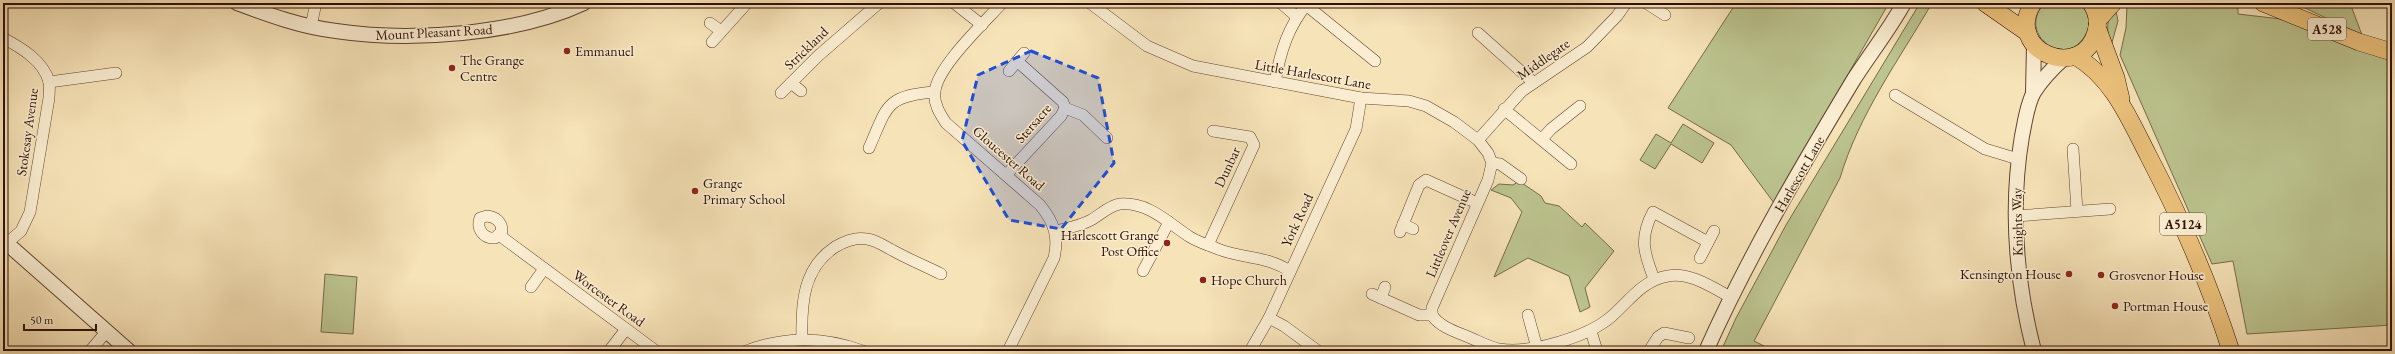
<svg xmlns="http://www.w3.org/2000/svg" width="2395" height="354" font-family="'EB Garamond',serif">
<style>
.green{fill:#bcc48f;stroke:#766a49}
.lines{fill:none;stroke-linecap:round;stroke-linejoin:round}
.minor-casing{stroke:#614430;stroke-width:12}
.tertiary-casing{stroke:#614430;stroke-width:16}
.primary-casing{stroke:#2f0f03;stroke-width:18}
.minor{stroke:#faedd1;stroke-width:11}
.tertiary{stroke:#faedd1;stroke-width:14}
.primary{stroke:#ecc27c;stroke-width:17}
.marked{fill:#1d4ed8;fill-opacity:0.2;stroke:#1d4ed8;stroke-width:3;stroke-dasharray:8 5;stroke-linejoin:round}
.poi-dot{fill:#8f2418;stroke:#faedd1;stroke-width:1.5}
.labels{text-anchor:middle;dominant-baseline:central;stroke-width:3;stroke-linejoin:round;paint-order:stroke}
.shield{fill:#faedd1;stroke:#6c5241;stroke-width:1}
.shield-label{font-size:13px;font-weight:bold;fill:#2f0f03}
.street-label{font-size:14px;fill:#2f0f03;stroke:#faedd1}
.poi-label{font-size:14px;fill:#2f0f03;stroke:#faedd1;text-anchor:start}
</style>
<rect width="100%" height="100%" fill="#f7e3b8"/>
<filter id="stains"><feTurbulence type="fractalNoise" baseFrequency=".005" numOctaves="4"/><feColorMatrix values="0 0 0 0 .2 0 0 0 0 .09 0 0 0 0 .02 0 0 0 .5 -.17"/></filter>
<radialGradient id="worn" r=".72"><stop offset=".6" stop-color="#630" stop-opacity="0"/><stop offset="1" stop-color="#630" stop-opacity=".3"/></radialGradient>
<!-- green -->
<g class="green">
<polygon points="1736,3 1889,3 1774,203 1731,145 1668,108"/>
<path d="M1920,3H1932C1899,60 1859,114 1840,178L1754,341L1774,351H1721L1736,318L1786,225Z"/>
<path d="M2045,3H2080C2088,13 2092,22 2086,34C2066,72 2015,33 2045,3Z"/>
<polygon points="2138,3 2238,3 2238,14 2281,19 2392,57 2392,325 2247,334 2233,261 2212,264 2120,55 2126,28 2127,5"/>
<polygon points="2317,3 2350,3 2362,35 2303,7"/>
<path d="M2115,6L2118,21L2111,46C2106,30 2106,20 2115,6Z"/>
<polygon points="1683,124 1714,143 1702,163 1671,144 1655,169 1640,160 1656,134 1671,143"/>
<polygon points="1519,181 1541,196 1545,203 1559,206 1582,227 1585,223 1614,251 1585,288 1590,307 1580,312 1569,276 1528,258 1494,277 1522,212 1511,198 1491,190 1499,184 1513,185"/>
<polygon points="325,274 357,277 353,334 321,332"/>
</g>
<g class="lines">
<!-- minor casing -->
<g class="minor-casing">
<g id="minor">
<polyline points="954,3 982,25"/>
<path d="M1002,3C984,23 938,66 935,91C933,103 940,114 946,123L1040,205C1054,222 1059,237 1054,258L1008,351"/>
<polyline points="1090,3 1147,46 1193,66 1361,98 1409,101 1426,106 1454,122 1478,140 1488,153 1492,163 1500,164 1521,179"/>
<polyline points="1281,3 1297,17"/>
<polyline points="1646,3 1665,15"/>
<polyline points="1306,5 1375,61"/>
<polyline points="710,23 721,31"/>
<polyline points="311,26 316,3"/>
<polyline points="1478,33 1533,82"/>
<path d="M3,38C20,47 44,61 49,82C50,87 49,93 49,98L30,212L21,231L7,243"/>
<polyline points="712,42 747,3"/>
<polyline points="1017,61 1063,102 1065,108 1083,115 1107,138"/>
<polyline points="1009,71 1024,53"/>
<polyline points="49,82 116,73"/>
<path d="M1275,82C1280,53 1288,26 1308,3"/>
<polyline points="791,83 801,91"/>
<polyline points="781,93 818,56 879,3"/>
<polyline points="1895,95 1985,149 2018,159"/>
<polyline points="1504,109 1571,164"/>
<polyline points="1542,139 1551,129 1580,106"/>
<polyline points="1478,140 1522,91 1587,47 1617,16 1626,3"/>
<path d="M869,148C887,107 885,96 934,92"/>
<polyline points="2073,149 2077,211"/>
<polyline points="1006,175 1061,116 1065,108"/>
<path d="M487,216C496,217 502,222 502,231L495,238C483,239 476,228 480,218Z"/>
<polyline points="2016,216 2110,209"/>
<polyline points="1403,224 1413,229"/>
<path d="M1056,231C1068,228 1080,226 1091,220C1100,215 1110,205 1120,204C1149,202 1167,222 1190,237C1198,242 1208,245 1218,249C1243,259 1265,255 1290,271"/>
<polyline points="1400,232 1419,185 1426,180 1477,203"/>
<polyline points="499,235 656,351"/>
<polyline points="1208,245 1254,145 1250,137 1213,131"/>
<polyline points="1700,258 1714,231"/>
<polyline points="1143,271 1169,222"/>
<path d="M1654,279C1644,253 1639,238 1653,212L1708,242"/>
<polyline points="531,287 544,269"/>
<polyline points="1372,294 1419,315 1432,315"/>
<polyline points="1381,298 1385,287"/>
<path d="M1432,315C1440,328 1460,333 1473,339C1482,343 1490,347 1499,349C1531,354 1588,337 1612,316C1630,300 1643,280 1668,276C1690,272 1712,287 1730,297"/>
<polyline points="1432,315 1432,308 1488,180 1492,163"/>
<polyline points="1528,315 1537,348"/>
<polyline points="1269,318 1284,326 1318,351"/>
<polyline points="1591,331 1597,351"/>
<path d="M802,339C801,304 803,268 835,247C845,241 856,237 867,239C876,240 884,246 892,250C908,259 925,266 941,274"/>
<polyline points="90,351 107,331"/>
<polyline points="609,351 626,329"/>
<path d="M746,351C785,336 823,336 863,351"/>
<polyline points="1250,351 1269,318 1356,129 1361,98"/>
<polyline points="1649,351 1658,337 1664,333 1689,338"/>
</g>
</g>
<!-- tertiary casing -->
<g class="tertiary-casing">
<g id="tertiary">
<path d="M237,3C269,15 302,27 336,31C410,42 516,35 584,3"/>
<polyline points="2033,93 2034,45"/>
<polyline points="3,240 129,351"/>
<path d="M1706,351C1748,257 1801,167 1854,79C1870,54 1889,30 1904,3"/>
<path d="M2034,351C2016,281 2010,208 2022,136C2025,122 2027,104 2034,92C2042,79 2053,68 2064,58"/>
</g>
</g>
<!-- primary casing -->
<g class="primary-casing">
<g id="primary">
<polyline points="1985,3 2028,33"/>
<path d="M2033,3C2003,51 2082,83 2096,32C2099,22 2097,12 2091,3"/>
<polyline points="2263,3 2359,42 2392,52"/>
<polyline points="2097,21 2113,3"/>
<polyline points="2097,27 2116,78 2121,99"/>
<path d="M2075,56C2112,77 2129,118 2148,155C2181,218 2209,283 2231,351"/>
</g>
</g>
<!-- minor -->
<use href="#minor" class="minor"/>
<!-- tertiary -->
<use href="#tertiary" class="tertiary"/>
<!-- primary -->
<use href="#primary" class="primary"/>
</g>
<!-- marked area -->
<path class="marked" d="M1031,51L1098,78L1114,163L1061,229L1009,220L962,141L978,75Z"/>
<!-- markers -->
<g class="poi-dot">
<circle cx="567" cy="51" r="4"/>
<circle cx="452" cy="68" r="4"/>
<circle cx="695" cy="191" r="4"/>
<circle cx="1167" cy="243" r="4"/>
<circle cx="2069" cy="274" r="4"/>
<circle cx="2101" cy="275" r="4"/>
<circle cx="1203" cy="280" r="4"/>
<circle cx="2115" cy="306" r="4"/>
</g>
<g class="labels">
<!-- shield labels -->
<g class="shield">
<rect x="2308" y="18" width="38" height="22" rx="3"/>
<rect x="2160" y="213" width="46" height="22" rx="3"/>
</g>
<g class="shield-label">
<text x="2327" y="29">A528</text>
<text x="2183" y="224">A5124</text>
</g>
<!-- street labels -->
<g class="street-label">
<text transform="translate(434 32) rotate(-3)">Mount Pleasant Road</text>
<text transform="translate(806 48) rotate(-44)">Strickland</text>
<text transform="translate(1543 59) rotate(-35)">Middlegate</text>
<text transform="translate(1313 74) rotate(10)">Little Harlescott Lane</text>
<text transform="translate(1033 123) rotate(-49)">Stersacre</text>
<text transform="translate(27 132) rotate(-82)">Stokesay Avenue</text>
<text transform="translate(1009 158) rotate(41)">Gloucester Road</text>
<text transform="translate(1227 167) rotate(-65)">Dunbar</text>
<text transform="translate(1799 174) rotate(-60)">Harlescott Lane</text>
<text transform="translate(1297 220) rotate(-65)">York Road</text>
<text transform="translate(2017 222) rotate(-91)">Knights Way</text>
<text transform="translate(1448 233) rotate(-67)">Littleover Avenue</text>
<text transform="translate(609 298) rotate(36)">Worcester Road</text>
</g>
<!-- poi labels -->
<g class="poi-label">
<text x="575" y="51">Emmanuel</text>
<text x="460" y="60">The Grange<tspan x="460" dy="16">Centre</tspan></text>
<text x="703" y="183">Grange<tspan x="703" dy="16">Primary School</tspan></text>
<text x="1159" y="235" text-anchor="end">Harlescott Grange<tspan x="1159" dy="16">Post Office</tspan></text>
<text x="2061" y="274" text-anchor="end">Kensington House</text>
<text x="2109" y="275">Grosvenor House</text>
<text x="1211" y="280">Hope Church</text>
<text x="2123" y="306">Portman House</text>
</g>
</g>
<!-- margin -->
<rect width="2395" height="354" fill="none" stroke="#f7e3b8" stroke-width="16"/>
<rect x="4" y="4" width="2387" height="346" fill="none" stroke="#2f0f03" stroke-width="2"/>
<rect x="8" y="8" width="2379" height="338" fill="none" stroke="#2f0f03"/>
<!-- scale -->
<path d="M24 324v6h72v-6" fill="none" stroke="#2f0f03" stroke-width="2"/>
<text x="30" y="324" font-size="12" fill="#2f0f03" stroke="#faedd1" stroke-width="3" paint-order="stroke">50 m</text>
<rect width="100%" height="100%" filter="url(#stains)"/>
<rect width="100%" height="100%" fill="url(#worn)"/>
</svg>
